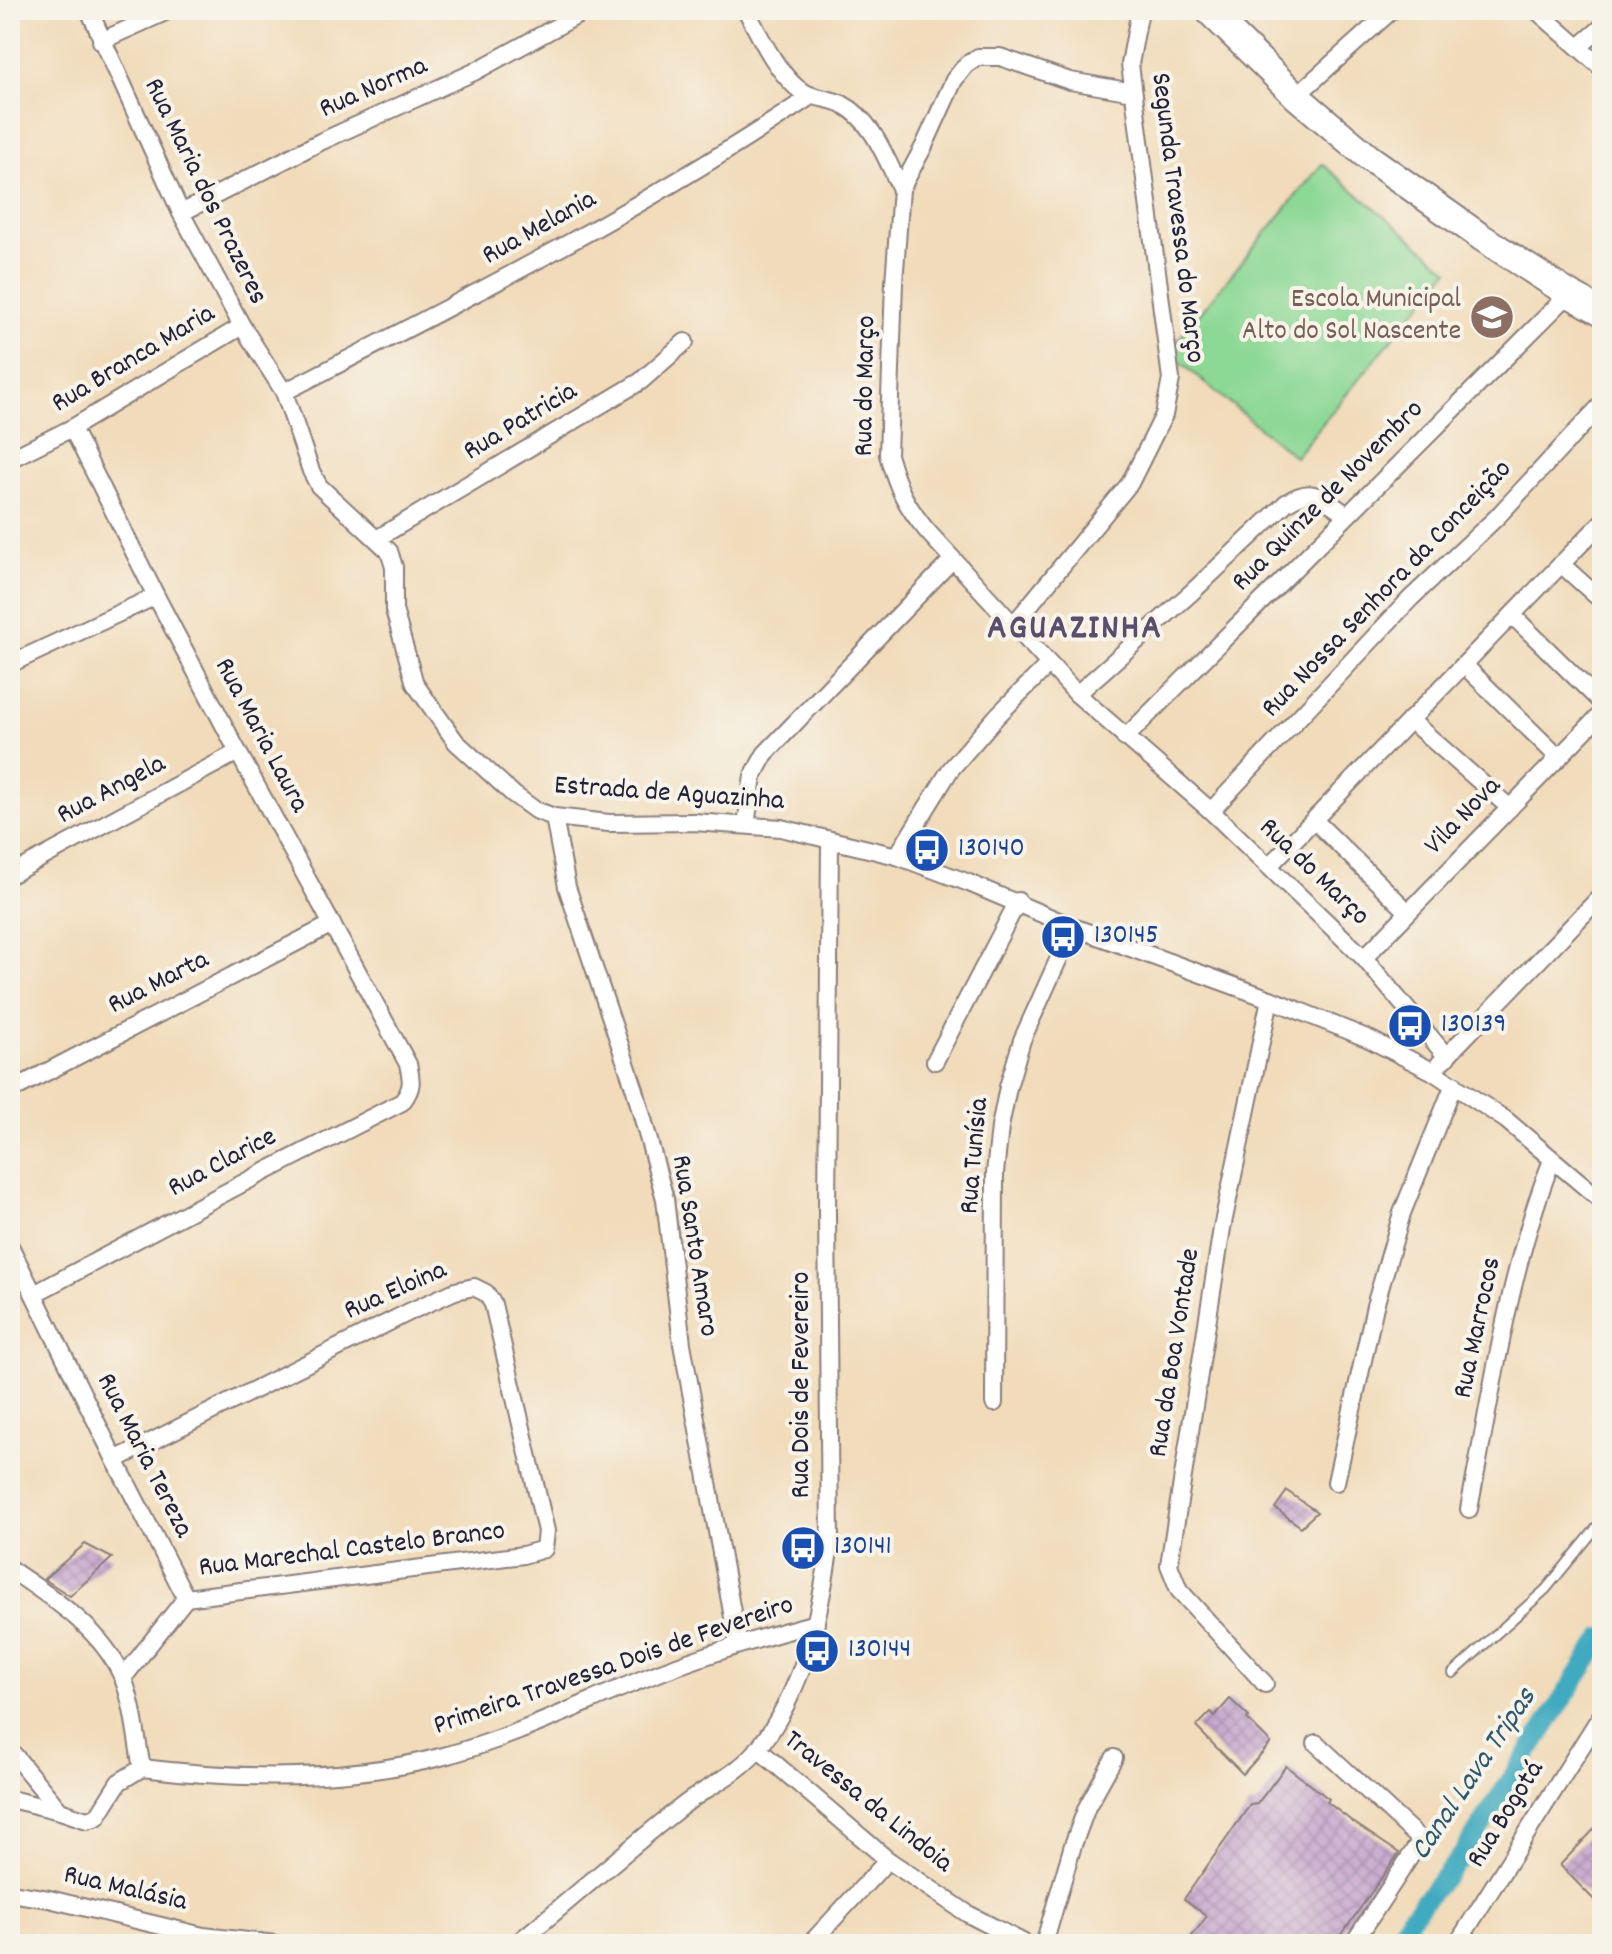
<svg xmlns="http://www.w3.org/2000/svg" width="1612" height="1954" font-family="Dekko,sans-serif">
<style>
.green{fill:#8cd895;stroke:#577d68;stroke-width:2}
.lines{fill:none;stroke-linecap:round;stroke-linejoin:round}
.canal{stroke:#40abc0;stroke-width:20}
.building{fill:url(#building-cross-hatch)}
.service-casing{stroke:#8a7e7a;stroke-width:12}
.minor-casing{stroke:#8a7e7a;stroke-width:20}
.primary-casing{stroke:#8a7e7a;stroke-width:30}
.service{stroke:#fff;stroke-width:8}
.minor{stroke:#fff;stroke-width:16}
.primary{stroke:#fff;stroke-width:26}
.labels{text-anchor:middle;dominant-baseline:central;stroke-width:8;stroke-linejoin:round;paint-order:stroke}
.street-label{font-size:28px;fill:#22223b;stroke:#f7f3e8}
.education-label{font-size:28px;fill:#785e54;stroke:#f7f3e8;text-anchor:end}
.transit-label{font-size:28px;fill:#164399;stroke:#f7f3e8;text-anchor:start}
.water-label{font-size:30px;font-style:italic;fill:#2e5970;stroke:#f7f3e8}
.district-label{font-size:36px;font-weight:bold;letter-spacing:2px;fill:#5a4e6e;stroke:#f7f3e8}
</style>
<defs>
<pattern id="building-cross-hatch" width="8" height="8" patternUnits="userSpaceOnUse" patternTransform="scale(2)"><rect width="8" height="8" fill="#c29fcc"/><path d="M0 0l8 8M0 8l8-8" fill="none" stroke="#9d81a7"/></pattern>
</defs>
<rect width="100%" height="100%" fill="#f7f3e8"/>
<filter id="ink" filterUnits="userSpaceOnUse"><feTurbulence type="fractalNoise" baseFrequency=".0125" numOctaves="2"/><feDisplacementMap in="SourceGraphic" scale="16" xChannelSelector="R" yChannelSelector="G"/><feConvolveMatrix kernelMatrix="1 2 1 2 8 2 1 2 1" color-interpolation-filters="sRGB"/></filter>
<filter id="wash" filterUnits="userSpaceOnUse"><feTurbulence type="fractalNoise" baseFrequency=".006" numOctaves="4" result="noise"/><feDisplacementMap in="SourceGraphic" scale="32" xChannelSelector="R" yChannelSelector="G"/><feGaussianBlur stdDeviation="1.8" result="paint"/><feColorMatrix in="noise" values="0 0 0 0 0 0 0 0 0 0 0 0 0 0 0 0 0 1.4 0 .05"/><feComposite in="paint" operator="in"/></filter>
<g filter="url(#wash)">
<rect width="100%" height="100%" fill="#f1dbba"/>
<!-- green -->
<polygon class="green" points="1322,164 1449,270 1295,457 1168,352"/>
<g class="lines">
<!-- canal -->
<polyline class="canal" points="1396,1944 1410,1918 1463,1854 1602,1638"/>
</g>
<g id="blocks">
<!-- building -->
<g class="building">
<polygon points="1287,1491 1317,1512 1301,1527 1275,1508"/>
<polygon points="85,1544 112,1558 70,1596 44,1579"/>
<polygon points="1230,1699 1249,1717 1247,1719 1271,1743 1243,1774 1196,1727 1211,1712 1215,1716"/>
<polygon points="1286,1766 1329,1799 1327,1802 1353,1822 1399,1853 1335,1944 1186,1944 1207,1916 1184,1899 1250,1805 1257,1804"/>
<polygon points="1602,1821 1602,1908 1560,1865"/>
</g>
</g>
</g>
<g filter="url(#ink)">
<use href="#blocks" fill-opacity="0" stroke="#8a7e7a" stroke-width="2"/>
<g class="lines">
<!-- service casing -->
<g class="service-casing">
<polyline id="service" points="1453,1673 1546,1589 1602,1521"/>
</g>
<!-- minor casing -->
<g class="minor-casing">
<g id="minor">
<polyline points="89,10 181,213 242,326 284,392 311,471 319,486 389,551 394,567 394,610 415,684 456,742 513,794 535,810 554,817 609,823 694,822 781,828 897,856 969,883 1073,927 1270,999 1369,1039 1432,1071 1506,1120 1602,1201"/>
<path d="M746,10C760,36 774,67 796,87C809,99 827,97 842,104C873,120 886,159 901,189"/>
<polyline points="1536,10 1602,68"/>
<polyline points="101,41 170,10"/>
<polyline points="1579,47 1602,27"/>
<path d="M1133,92L1070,81L1000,57H978L966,65L954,80L924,146L901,189L894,283L888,455C898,489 905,504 927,531L1077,694L1211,811L1364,958L1447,1057"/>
<polyline points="1296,96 1392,10"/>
<polyline points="181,213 320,142 474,72 587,10"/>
<path d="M284,392C464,300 643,210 811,96"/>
<polyline points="10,459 72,428 242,326"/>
<polyline points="378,538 641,381 685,342"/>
<polyline points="1561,564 1602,601"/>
<polyline points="1512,615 1602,703"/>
<polyline points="1014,624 1130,483 1164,415 1171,379 1130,64 1140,10"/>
<polyline points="10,664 156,596"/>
<polyline points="1464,665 1559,758"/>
<path d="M1077,694L1192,592L1286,503C1314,485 1321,498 1346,514"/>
<polyline points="1410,720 1510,808"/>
<polyline points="1125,738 1569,294"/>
<polyline points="1211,811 1410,599 1497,517 1602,404"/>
<polyline points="554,817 567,887 635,1090 665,1199 682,1344 738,1644"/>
<polyline points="1314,820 1408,912"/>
<polyline points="746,825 753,776 765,754 952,560"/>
<polyline points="897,856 950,770 997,716 1049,664"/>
<polyline points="1269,866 1602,522"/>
<polyline points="10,875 238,752"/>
<polyline points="1364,958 1602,713"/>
<polyline points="935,1061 1018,901"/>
<polyline points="1439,1064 1602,895"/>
<polyline points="10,1091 332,924"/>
<polyline points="10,1246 115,1460 186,1598"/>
<path d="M34,1294L249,1180L402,1102C413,1088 412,1081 408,1064L238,752L156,596L72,428"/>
<polyline points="994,1403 995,1173 1000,1127 1008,1087 1022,1040 1073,927"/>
<polyline points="115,1460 411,1311 455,1291 474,1287 486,1293 493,1304 546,1531 544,1549 523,1555 186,1598"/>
<polyline points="1336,1482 1375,1306 1402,1213 1454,1084"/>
<path d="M1469,1509C1492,1392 1508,1272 1552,1160"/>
<path d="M10,1569C52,1598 101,1628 122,1676C134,1704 136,1738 142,1768L119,1782L97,1817L87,1820L60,1811L10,1750"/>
<polyline points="123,1678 186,1598"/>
<polyline points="1265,1684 1179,1590 1169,1565 1222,1228 1270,999"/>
<polyline points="1316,1743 1421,1840 1353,1944"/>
<polyline points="758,1749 888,1860 968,1914 1026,1944"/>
<path d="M142,1768C241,1780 348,1782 444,1756C516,1737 580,1704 648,1677C703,1655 759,1638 816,1623"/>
<polyline points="10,1799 60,1811"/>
<polyline points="10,1893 49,1899 203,1936 275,1944"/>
<path d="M516,1944C572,1899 625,1851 681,1807C706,1787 739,1774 759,1748C804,1689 821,1613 830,1542L827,1211L830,840"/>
<polyline points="810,1944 888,1860"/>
<polyline points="1044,1944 1073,1845 1087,1807 1114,1758"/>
<polyline points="1457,1944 1602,1714"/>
</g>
</g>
<!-- primary casing -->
<g class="primary-casing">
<polyline id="primary" points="1208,10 1296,96 1368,157 1481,237 1569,294 1602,312"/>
</g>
<!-- service -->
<use href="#service" class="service"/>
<!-- minor -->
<use href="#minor" class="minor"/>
<!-- primary -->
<use href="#primary" class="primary"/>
</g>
</g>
<!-- icons -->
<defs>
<g id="school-disc" transform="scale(2.3)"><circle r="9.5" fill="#8d6e63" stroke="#f7f3e8"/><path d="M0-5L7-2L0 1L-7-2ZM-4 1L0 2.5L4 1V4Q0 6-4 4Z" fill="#fff"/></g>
<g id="bus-disc" transform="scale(2.3)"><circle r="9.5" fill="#1a4fb4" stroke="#f7f3e8"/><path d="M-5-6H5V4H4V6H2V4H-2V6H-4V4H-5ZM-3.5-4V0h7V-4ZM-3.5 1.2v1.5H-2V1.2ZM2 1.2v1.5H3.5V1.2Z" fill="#fff"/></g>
</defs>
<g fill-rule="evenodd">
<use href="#school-disc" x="1492" y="317"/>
<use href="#bus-disc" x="927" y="850"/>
<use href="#bus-disc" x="1063" y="937"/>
<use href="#bus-disc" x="1410" y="1026"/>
<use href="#bus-disc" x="803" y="1548"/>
<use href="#bus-disc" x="817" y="1651"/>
</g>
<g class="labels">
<!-- street labels -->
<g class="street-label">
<text transform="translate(374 89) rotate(-24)">Rua Norma</text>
<text transform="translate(204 192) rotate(64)">Rua Maria dos Prazeres</text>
<text transform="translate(1176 218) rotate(83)">Segunda Travessa do Março</text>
<text transform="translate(540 229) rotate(-29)">Rua Melania</text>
<text transform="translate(134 360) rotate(-31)">Rua Branca Maria</text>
<text transform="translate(867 386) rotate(-89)">Rua do Março</text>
<text transform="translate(521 423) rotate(-31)">Rua Patricia</text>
<text transform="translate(1329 497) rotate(-45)">Rua Quinze de Novembro</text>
<text transform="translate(1388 590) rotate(-46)">Rua Nossa Senhora da Conceição</text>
<text transform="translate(260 736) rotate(62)">Rua Maria Laura</text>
<text transform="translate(112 791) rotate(-28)">Rua Angela</text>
<text transform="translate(669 795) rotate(4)">Estrada de Aguazinha</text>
<text transform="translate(1464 817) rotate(-46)">Vila Nova</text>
<text transform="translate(1313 873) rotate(44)">Rua do Março</text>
<text transform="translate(159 984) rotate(-27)">Rua Marta</text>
<text transform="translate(976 1156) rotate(-85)">Rua Tunísia</text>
<text transform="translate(223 1164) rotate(-28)">Rua Clarice</text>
<text transform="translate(693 1246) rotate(81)">Rua Santo Amaro</text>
<text transform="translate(396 1292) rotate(-24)">Rua Eloina</text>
<text transform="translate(1479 1328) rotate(-78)">Rua Marrocos</text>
<text transform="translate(1176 1353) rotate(-81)">Rua da Boa Vontade</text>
<text transform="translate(803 1385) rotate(-90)">Rua Dois de Fevereiro</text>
<text transform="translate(143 1456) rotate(63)">Rua Maria Tereza</text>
<text transform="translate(352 1551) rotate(-7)">Rua Marechal Castelo Branco</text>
<text transform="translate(614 1667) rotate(-19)">Primeira Travessa Dois de Fevereiro</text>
<text transform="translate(867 1803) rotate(39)">Travessa da Lindoia</text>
<text transform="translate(1507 1815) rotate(-58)">Rua Bogotá</text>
<text transform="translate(125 1890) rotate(13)">Rua Malásia</text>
</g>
<!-- education labels -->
<g class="education-label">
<text x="1461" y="301">Escola Municipal<tspan x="1461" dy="32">Alto do Sol Nascente</tspan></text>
</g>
<!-- transit labels -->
<g class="transit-label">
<text x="958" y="850">130140</text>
<text x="1094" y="937">130145</text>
<text x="1441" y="1026">130139</text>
<text x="834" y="1548">130141</text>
<text x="848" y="1651">130144</text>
</g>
<!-- water labels -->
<g class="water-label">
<text transform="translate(1475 1775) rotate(-56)">Canal Lava Tripas</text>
</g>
<!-- district labels -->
<g class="district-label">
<text x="1075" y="630">AGUAZINHA</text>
</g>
</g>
<!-- margin -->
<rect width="1612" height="1954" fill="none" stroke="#f7f3e8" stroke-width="40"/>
</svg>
